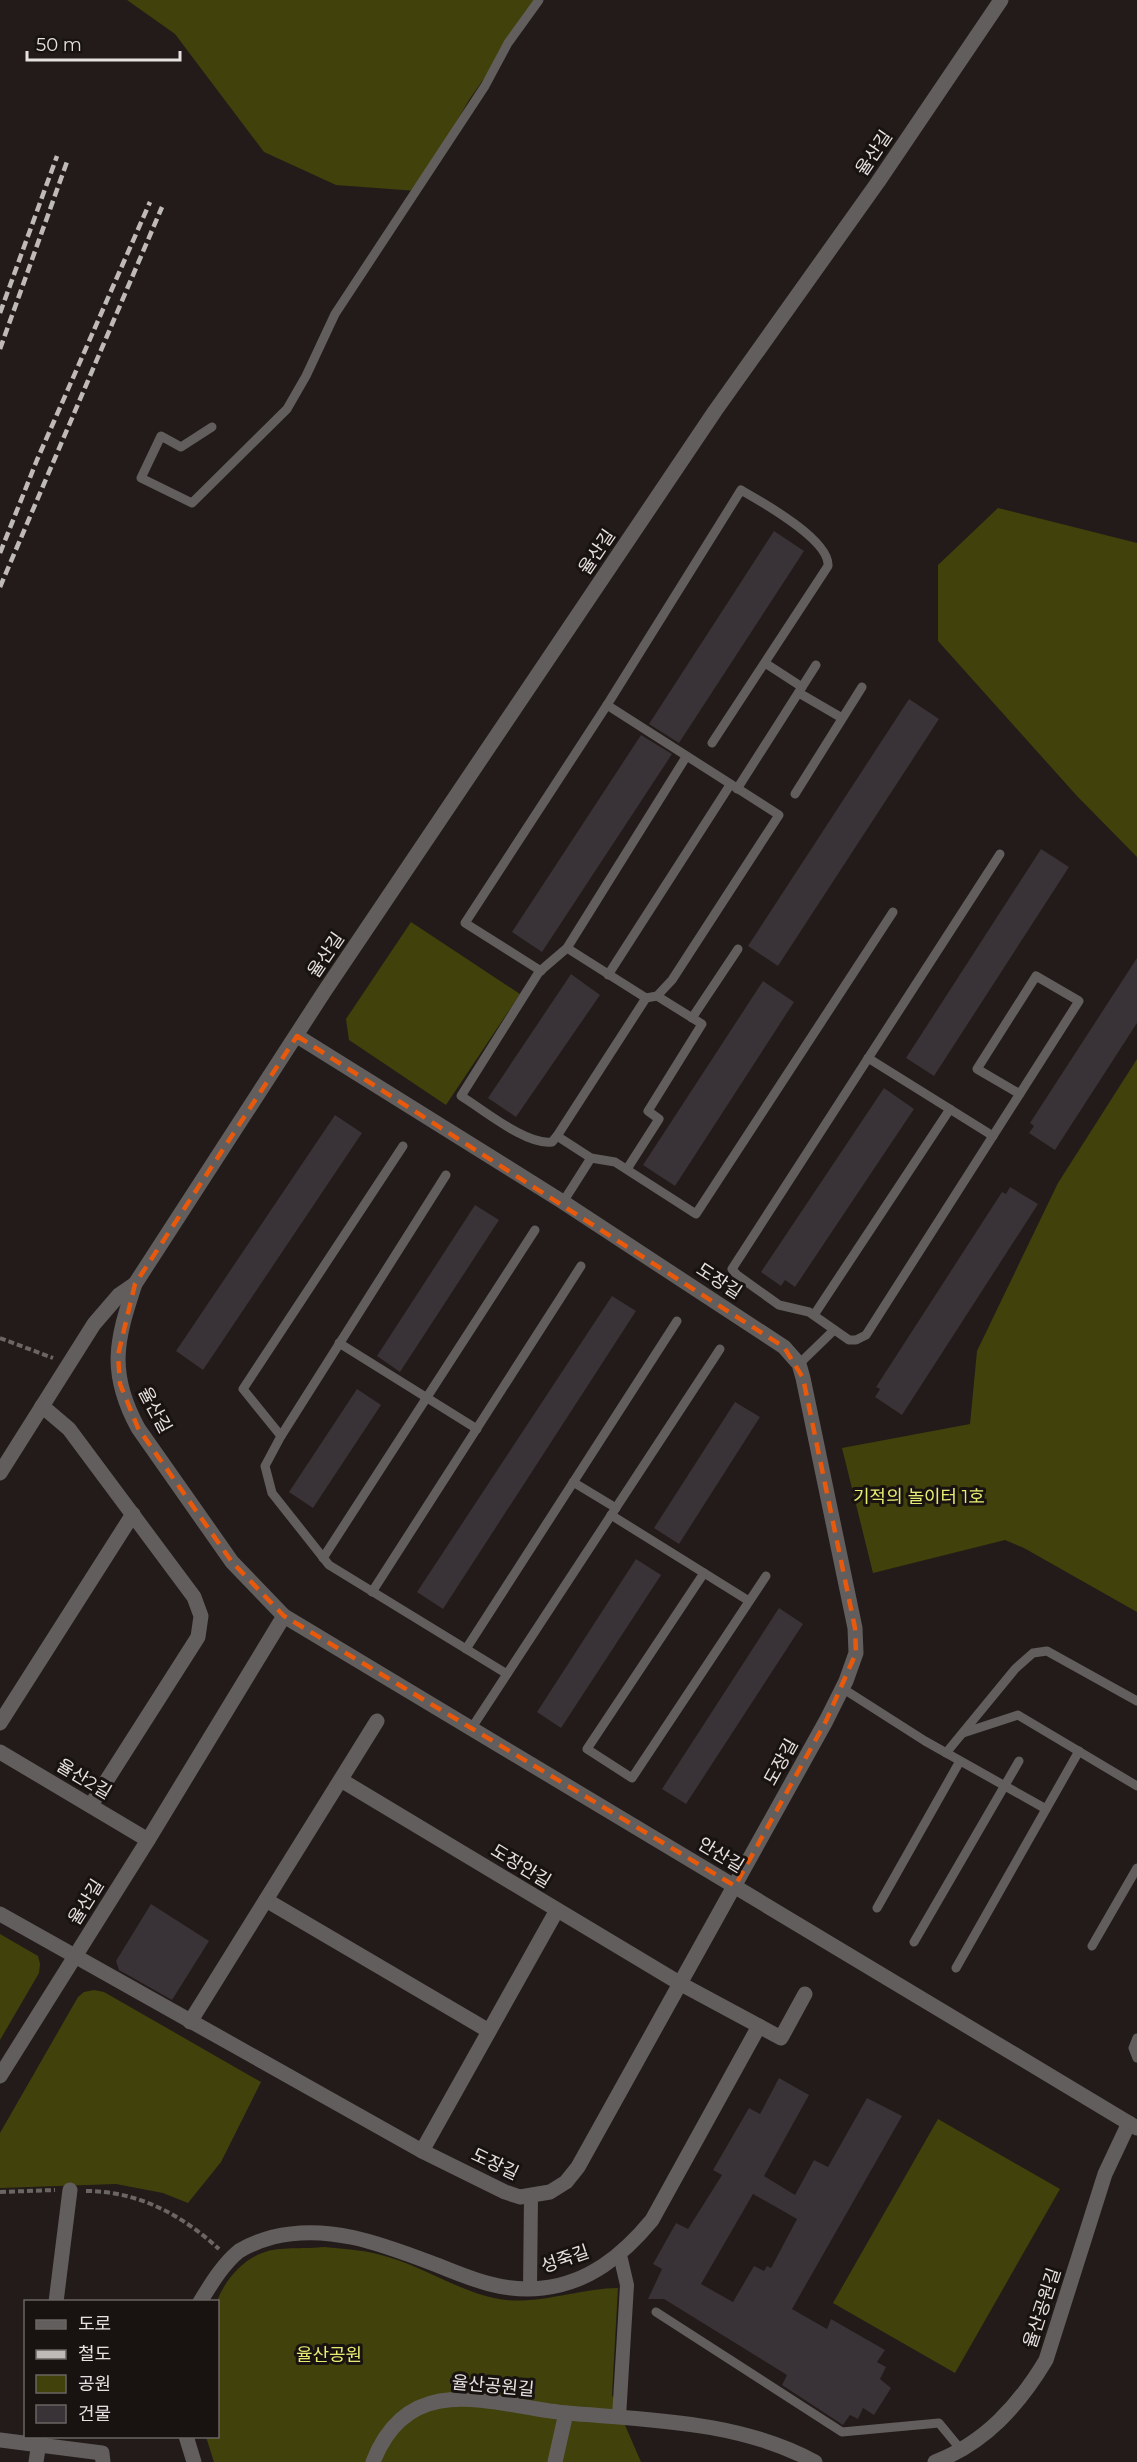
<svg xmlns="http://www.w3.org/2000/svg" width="1137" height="2462" font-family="Montserrat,'Noto Sans KR',sans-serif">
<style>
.green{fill:#40410b}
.building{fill:#393236;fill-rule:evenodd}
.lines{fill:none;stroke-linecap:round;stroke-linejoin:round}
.path{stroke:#6b6563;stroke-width:4;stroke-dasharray:6 3;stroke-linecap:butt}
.service{stroke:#625e5d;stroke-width:9}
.pedestrian{stroke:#625e5d;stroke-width:14}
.minor{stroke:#625e5d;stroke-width:15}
.tertiary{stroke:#625e5d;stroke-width:15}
.rail{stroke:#bfbab8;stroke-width:4.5;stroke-dasharray:9 4.5;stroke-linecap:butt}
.marked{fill:none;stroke:#e8590c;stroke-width:4.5;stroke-dasharray:12 8;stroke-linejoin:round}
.labels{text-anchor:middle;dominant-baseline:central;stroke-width:6;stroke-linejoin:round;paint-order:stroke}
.street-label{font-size:18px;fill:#e6e1e0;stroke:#181210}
.park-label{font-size:18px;fill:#e7eb72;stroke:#181210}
</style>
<rect width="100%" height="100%" fill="#221b19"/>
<!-- green -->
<g class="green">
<polygon points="127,0 539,0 469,100 417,191 336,185 264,152 175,34"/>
<polygon points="998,508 1137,543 1137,857 1077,796 938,641 938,565"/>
<polygon points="411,922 520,994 446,1105 349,1040 346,1019"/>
<polygon points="1137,1059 1137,1612 1024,1548 1005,1540 873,1573 842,1448 970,1424 977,1351 1058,1183"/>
<polygon points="0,1934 38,1956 40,1964 39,1973 0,2040"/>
<polygon points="94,1990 104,1992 261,2082 221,2162 188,2203 163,2193 116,2184 0,2188 0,2133 78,1997 84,1992"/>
<polygon points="938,2119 1060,2189 955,2373 833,2303"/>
<path d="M324,2247C346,2249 367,2250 388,2257C426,2268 460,2292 499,2299C535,2306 581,2288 618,2288L612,2395L641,2462H214L206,2437L218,2436L217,2301C226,2278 244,2258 268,2251C282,2247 308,2249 324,2247Z"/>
</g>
<!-- building -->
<g class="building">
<polygon points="774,531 804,551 679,743 649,724"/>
<polygon points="909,699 939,719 778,966 748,946"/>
<polygon points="641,735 672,754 542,952 512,932"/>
<polygon points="1041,849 1069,867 934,1076 906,1058"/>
<polygon points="1137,958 1137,1023 1055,1150 1029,1133 1034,1126 1030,1123"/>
<polygon points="571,974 600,995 516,1117 488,1098"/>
<polygon points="763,981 794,1002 675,1186 643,1165"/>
<polygon points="884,1088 914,1109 795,1287 785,1280 781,1286 761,1272"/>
<polygon points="335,1115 362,1133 203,1370 176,1351"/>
<polygon points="1010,1187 1038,1204 902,1415 875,1397 880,1389 876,1387 1002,1192 1006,1194"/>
<polygon points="475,1205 499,1220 400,1372 377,1356"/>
<polygon points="612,1296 636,1311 443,1609 417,1592"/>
<polygon points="357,1389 381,1405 313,1508 289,1492"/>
<polygon points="735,1402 760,1417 679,1544 654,1528"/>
<polygon points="636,1559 661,1575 561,1728 537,1712"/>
<polygon points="779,1608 803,1624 686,1804 662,1789"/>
<polygon points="151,1904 209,1941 172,2000 119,1970 116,1961"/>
<path d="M779,2078L809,2095L764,2176L795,2195L814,2160L828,2167L867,2098L902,2116L792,2309L827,2329L831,2319L885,2350L877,2362L886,2367L880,2379L891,2388L874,2415L863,2408L858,2419L850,2415L843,2425L782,2385L787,2375L664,2299H648L662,2269L653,2264L676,2223L688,2229L722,2175L713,2170L749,2108L760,2114ZM753,2194L797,2219L771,2268L767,2266L764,2271L754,2266L733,2302L701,2284Z"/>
</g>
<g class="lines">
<!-- path -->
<g class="path">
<polyline points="0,1338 53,1358"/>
<path d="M86,2191C138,2191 182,2215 219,2249"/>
<polyline points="0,2192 55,2190"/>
</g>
<!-- service -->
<g class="service">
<polyline points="212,427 181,447 161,436 141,478 192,503 287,409 306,376 335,314 485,86 508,43 539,0"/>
<polyline points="765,663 802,687"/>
<polyline points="799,693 842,718"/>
<polyline points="607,705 779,815 672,980 657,996 646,998 557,1136 591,1158 615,1162 696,1214 893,912"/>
<polyline points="737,789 816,665"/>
<polyline points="795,794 862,687"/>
<polyline points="1000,854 732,1269 737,1275 779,1305 809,1312 849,1340 856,1340 866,1335 1079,1001 1036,976 977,1069 1020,1094"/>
<polyline points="567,948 646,998"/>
<path d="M541,971L465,923L607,705L741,490C762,502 830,540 828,566L712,743"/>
<polyline points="608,975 730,785"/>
<polyline points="692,1018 738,949"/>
<polyline points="868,1058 993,1136"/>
<path d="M557,1136L552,1142C527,1146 484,1110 461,1096L539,972L567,948L686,757"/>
<polyline points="627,1169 659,1119 648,1111 702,1024 657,996"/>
<polyline points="446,1175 281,1436 265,1466 272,1493 329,1565 507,1674"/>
<polyline points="563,1202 591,1158"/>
<polyline points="814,1315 950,1109"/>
<polyline points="339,1343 477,1429"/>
<polyline points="799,1364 834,1330"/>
<polyline points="281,1436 243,1389 403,1146"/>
<polyline points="573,1482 616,1508"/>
<polyline points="611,1515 749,1601"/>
<polyline points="323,1558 535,1230"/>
<polyline points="704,1573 587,1749 632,1778 766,1576"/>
<polyline points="372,1592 581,1266"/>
<polyline points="466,1649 677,1321"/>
<polyline points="842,1688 925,1741 1046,1809"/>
<polyline points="471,1729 720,1349"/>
<polyline points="963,1733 1018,1715 1137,1786"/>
<polyline points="946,1753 1015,1669 1033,1653 1047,1651 1137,1701"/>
<polyline points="877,1908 960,1761"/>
<polyline points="914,1942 1019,1761"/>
<polyline points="1092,1946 1137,1868"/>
<polyline points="956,1968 1079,1751"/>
<polyline points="1137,2038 1133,2048 1137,2058"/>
<polyline points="656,2312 842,2432 939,2423 962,2451"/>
</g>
<!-- pedestrian -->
<g class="pedestrian">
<polyline points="530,2289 531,2197"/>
<polyline points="619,2417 627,2285 620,2255"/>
</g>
<!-- minor -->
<g class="minor">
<polyline points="42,1406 69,1429 194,1597 201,1616 198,1637 91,1805"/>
<polyline points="0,1473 94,1324 119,1295 135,1284"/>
<polyline points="0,1723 133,1514"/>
<polyline points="0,1752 148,1840"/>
<polyline points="266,1900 489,2031"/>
<polyline points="0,1914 422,2151 505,2192 520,2197 550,2192 566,2182 578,2167 826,1721 846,1681 856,1653 855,1628 803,1378 799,1364 784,1347 563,1202 297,1036"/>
<polyline points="190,2022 377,1721"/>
<polyline points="759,2026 781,2038 805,1994"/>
<polyline points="422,2151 557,1910"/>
<polyline points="56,2302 70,2190"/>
<path d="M200,2302C211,2284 223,2264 239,2251C249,2245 262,2240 273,2237C330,2223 384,2245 437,2265C471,2279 505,2293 543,2288C589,2283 623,2255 652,2220L759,2026L681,1984L341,1780"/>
<polyline points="186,2436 194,2462"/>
<polyline points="0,2440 102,2453 103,2462"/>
<polyline points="36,2462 40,2436"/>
<path d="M373,2462C385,2431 406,2407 440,2401C479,2394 528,2410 567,2413C650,2420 740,2421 815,2462"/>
<polyline points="555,2462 566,2413"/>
<path d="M935,2462C985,2443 1019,2405 1046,2360L1105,2174L1129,2123"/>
</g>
<!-- tertiary -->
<g class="tertiary">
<polyline points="284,1616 1137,2128"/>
<path d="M0,2076L148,1840L284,1616L232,1562L138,1428C108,1373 116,1341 135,1284L324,992L715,411L878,182L1001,0"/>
</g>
<!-- rail -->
<g class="rail">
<polyline points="0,313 57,156"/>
<polyline points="0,349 68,159"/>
<polyline points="0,553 37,460 150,202"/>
<polyline points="0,587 162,207"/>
</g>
</g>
<!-- marked area -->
<path class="marked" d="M297,1036L784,1347L803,1378L855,1628L856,1653L826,1721L735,1886L284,1616L232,1562L138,1428L120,1384L118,1355L135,1284Z"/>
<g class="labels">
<!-- street labels -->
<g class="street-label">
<text transform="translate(874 153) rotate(-56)">율산길</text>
<text transform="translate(597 552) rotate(-56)">율산길</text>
<text transform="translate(326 955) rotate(-56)">율산길</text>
<text transform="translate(719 1281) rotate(33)">도장길</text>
<text transform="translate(155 1410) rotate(62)">율산길</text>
<text transform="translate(781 1762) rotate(-61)">도장길</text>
<text transform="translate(84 1779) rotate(31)">율산2길</text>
<text transform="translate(721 1855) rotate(31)">안산길</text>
<text transform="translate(521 1866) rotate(31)">도장안길</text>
<text transform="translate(86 1902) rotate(-58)">율산길</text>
<text transform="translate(495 2164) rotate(25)">도장길</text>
<text transform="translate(565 2259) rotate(-19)">성죽길</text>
<text transform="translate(1042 2308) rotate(-72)">율산공원길</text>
<text transform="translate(493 2386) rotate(5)">율산공원길</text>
</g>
<!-- park labels -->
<g class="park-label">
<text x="919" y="1497">기적의 놀이터 1호</text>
<text x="329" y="2355">율산공원</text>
</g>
</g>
<!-- legend -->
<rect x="24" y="2300" width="195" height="138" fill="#181210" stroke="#6a6563" stroke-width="1.5"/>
<rect x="36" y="2320" width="30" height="9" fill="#625e5d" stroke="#6a6563" stroke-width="1.5"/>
<text x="78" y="2330" font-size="18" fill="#e6e1e0">도로</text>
<rect x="36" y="2350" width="30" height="9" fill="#bfbab8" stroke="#6a6563" stroke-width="1.5"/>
<text x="78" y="2360" font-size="18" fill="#e6e1e0">철도</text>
<rect x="36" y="2375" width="30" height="18" fill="#40410b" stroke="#6a6563" stroke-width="1.5"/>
<text x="78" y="2390" font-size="18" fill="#e6e1e0">공원</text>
<rect x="36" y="2405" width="30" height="18" fill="#393236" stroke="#6a6563" stroke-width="1.5"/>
<text x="78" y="2420" font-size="18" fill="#e6e1e0">건물</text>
<!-- scale -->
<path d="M27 51v9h153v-9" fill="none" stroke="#e6e1e0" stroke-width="3"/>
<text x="36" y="51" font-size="18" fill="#e6e1e0" stroke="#181210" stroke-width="4.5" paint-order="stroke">50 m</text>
</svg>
